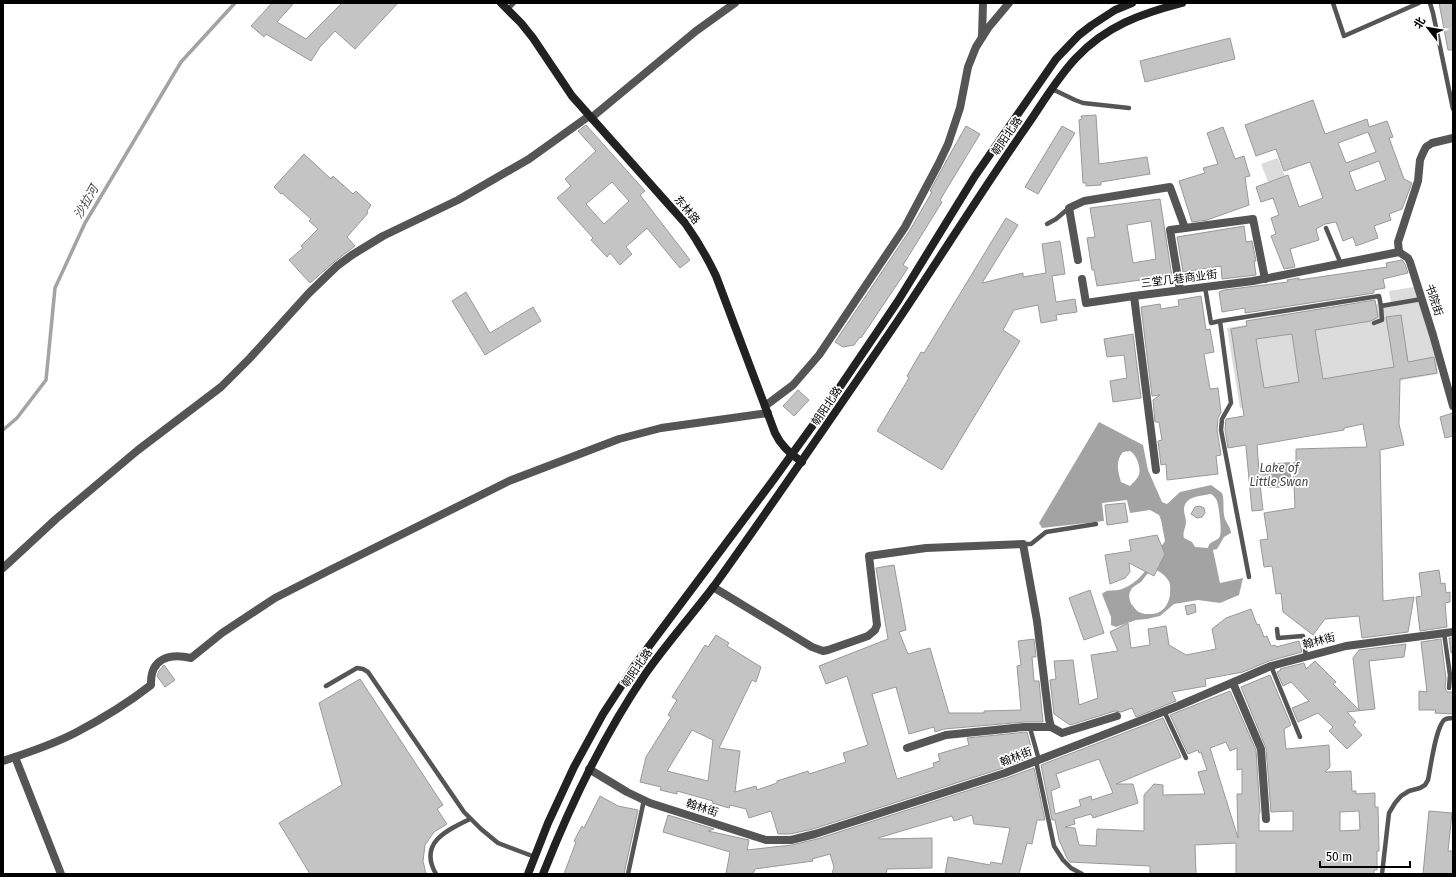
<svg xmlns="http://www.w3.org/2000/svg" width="1456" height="877" font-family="'Fira Sans','Noto Sans SC',sans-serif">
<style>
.green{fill:#dcdcdc}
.water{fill:#a3a3a3;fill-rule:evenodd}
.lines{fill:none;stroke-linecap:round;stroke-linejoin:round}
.stream{stroke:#a3a3a3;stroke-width:3.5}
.building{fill:#c4c4c4;stroke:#999;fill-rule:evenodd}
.lane{stroke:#555;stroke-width:4.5}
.street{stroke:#555;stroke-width:8}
.secondary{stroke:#222;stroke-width:8}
.labels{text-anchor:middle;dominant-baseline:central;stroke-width:3.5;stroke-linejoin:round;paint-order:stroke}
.street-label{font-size:11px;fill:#000;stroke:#fff}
.water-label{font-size:12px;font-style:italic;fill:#444;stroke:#fff}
</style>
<rect width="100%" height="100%" fill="#fff"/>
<!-- green -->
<g class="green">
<polygon points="1278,158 1285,176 1268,182 1261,164"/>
<polygon points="1414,287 1436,356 1438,374 1240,408 1227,328 1391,302 1389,291"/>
</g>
<!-- water -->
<g class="water">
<path d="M1099,422L1143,445L1148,470L1162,502L1167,504L1180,492L1211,485L1222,493C1225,501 1222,510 1225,519C1227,524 1230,526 1231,533L1224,537L1217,549L1213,550L1220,583L1243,578L1239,595L1220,603L1198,600L1174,604L1160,616L1147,619L1136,620L1116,627L1111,625V617L1102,594C1108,588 1115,592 1122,589C1144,581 1153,558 1165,541L1161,520L1159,515L1150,510L1130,513L1127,500L1102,503L1104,521L1042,528L1039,523ZM1130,451C1137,455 1141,468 1139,475C1137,479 1133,483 1130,486L1121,482C1118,472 1115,461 1123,452ZM1211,494C1214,496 1216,498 1217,501C1219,508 1222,530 1220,536C1218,542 1209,540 1208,548L1195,547L1192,542L1184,538C1182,532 1186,528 1186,522C1186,518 1184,514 1184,510C1184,496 1201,496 1211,494ZM1154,569C1159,571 1165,575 1168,580C1171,584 1170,589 1170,595C1168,607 1161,615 1148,614C1141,614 1137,612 1133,606C1130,603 1128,596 1130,592C1132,586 1137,585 1141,582C1145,577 1148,572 1154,569Z"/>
<polygon points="1290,462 1292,487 1267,488 1266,464"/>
</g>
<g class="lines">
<!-- stream -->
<polyline class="stream" points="3,430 17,418 46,380 55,288 85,223 181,62 235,3"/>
</g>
<!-- building -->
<g class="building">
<polygon points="272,3 294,3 277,22 306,39 342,3 398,3 355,49 335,31 320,47 311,61 266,34 264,37 251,26"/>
<polygon points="1439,3 1453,3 1453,50 1448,50"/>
<polygon points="1230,38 1235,59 1145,82 1140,61"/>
<path d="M1313,100L1325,134L1367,119L1369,127L1387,121L1393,137L1389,138L1404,179L1412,183L1402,209L1389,214L1391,220L1374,226L1378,238L1356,246L1353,237L1343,241L1336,222L1325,224L1316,229L1319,240L1290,249L1295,267L1284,269L1271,236L1276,234L1271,218L1279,215L1273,198L1261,202L1256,187L1288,175L1299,207L1323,198L1310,162L1284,171L1276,149L1256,156L1245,125ZM1368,132L1376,152L1346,163L1338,143ZM1379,161L1386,180L1356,191L1349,172Z"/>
<polygon points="1096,115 1099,164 1147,157 1150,174 1101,182 1101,185 1086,186 1086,183 1083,183 1079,120 1082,119 1081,116"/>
<path d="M586,125L645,191L640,195L690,260L680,268L647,228L626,247L632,254L620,265L610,253L607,257L591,240L593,238L557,198L571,186L565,179L596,151L578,131ZM612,182L629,201L604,224L586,204Z"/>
<polygon points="966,126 980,134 940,200 942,202 903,265 908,268 861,338 860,337 854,345 843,347 835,342 910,230 932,192 930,191 949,156"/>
<polygon points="1062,126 1075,133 1038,194 1025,187"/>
<polygon points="1223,127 1235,159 1244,156 1247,167 1250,176 1245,177 1249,205 1207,220 1192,222 1179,181 1205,173 1203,168 1218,164 1207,133"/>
<polygon points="304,154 331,179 333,176 353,194 356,191 371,205 367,211 368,213 347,237 355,246 334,262 310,283 289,260 303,248 301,246 318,229 309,221 311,219 282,193 281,194 274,187"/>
<path d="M1160,199L1172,277L1149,281L1148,279L1097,286L1094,270H1092L1087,238L1095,237L1090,208ZM1151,221L1156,259L1133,263L1127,225Z"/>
<polygon points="1006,218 1018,225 982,283 1023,273 1023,277 1046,273 1042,244 1060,241 1065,274 1052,276 1056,302 1075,299 1077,312 1056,315 1057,320 1041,323 1038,305 1014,310 1003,330 1020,341 942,470 877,431 909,378 907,376 921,352 924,353"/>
<polygon points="1244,226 1246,242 1252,241 1256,261 1254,261 1256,275 1222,279 1221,266 1183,272 1177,237"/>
<polygon points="1402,260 1405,264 1408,273 1383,279 1385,288 1374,290 1374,293 1245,313 1245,308 1222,312 1219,292 1224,290 1288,282 1287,280 1299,278 1299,280 1387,267 1386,263"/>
<polygon points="466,292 490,333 533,307 541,321 485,355 452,301"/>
<polygon points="1201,296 1206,330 1210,329 1214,352 1204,354 1210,389 1218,388 1221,412 1218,418 1217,430 1221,455 1216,456 1218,474 1167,480 1166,464 1161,465 1158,441 1162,440 1159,422 1155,422 1153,400 1160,395 1152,396 1141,307 1160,304 1161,309 1179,306 1178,300"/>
<path d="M1375,300L1378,317L1371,321L1315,330L1323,379L1394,367L1386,317L1401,315L1408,362L1434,357L1437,373L1400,379L1399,424L1404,445L1380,450L1383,601L1414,597L1408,632L1362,638L1359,616L1325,619L1313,635L1283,612L1281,593L1276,594L1272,566L1264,567L1260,540L1268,539L1264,513L1295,508L1293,463L1296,462V449L1367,447L1363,424L1344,428V430L1257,445L1259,471H1265L1266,484H1260L1263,510L1252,511L1246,447V445L1228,448L1225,430L1226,419L1244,416L1231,329L1247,326L1246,321ZM1292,334L1299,382L1264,388L1256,339Z"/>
<polygon points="1133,334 1141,398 1113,402 1110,381 1127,378 1124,355 1107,357 1104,339"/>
<polygon points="798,390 809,400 794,416 783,406"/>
<polygon points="1453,413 1453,436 1445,438 1440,417"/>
<polygon points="1125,503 1128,522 1107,525 1105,505"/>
<polygon points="1200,506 1204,508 1205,513 1202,517 1197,518 1191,514 1195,507"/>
<polygon points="1157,535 1165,554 1154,576 1129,563 1130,572 1125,578 1110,584 1105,555 1131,551 1129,540"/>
<path d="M894,565L906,630L899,632L908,654L930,648L949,713H984V711L1021,710L1017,666L1021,665L1018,641L1034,639L1036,657H1032L1034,681H1039L1043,722H1024L944,729L935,732L934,727L909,734L896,687L872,694L897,779L934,767L933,763L940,761L938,754L969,745L967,738L1027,732L1031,747V757L1003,768L813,829L790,834H778L771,811L749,818L746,809L730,805L729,808L712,803L713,801L677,791V794L660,790L661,787L640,782L646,757L671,717L668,715L677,700L672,697L705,645L708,647L716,635L729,643L727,646L761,667L756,682L752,680L719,748L740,751L735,792L756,786L757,790L777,783V781L808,771L809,774L846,762L843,753L868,745L847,676L826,684L819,666L888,639L876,568ZM692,730L713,740L708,781L667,771Z"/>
<polygon points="1439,570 1441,584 1445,583 1446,593 1450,592 1450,602 1445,603 1447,627 1420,631 1416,597 1422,596 1419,573"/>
<polygon points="1090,590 1104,633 1084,640 1069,598"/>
<polygon points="1195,604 1196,612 1187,615 1185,606"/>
<polygon points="1251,609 1257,625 1259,624 1264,637 1267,636 1271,646 1275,645 1276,647 1299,641 1302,652 1269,661 1243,672 1205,679 1206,686 1172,692 1176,701 1136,717 1132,708 1121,712 1115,711 1070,725 1054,714 1050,680 1056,679 1054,661 1073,660 1079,705 1098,698 1091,655 1118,651 1110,632 1128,623 1131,648 1150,645 1148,629 1166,626 1169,645 1186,655 1216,649 1212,629 1226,618"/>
<polygon points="1449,638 1453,638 1453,653 1451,653"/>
<polygon points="1441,639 1446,679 1445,688 1447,692 1453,692 1453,714 1435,713 1436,710 1419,710 1419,691 1427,692 1421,642"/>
<polygon points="1406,644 1404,657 1369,661 1375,709 1347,712 1356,722 1353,725 1362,735 1347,749 1329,731 1333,727 1318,713 1298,722 1292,708 1309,701 1291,682 1283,686 1277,672 1281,670 1280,669 1304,663 1306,669 1315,661 1336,682 1333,684 1359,710 1353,658 1359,650"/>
<polygon points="164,665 175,680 165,687 157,676 159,671"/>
<path d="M1270,675L1291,725L1284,729L1286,749L1329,745L1330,767L1325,772L1351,771L1352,791H1356V794L1375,793V807H1378L1379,851H1377V870H1374V874H1236V843L1195,845L1196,874H1150V866L1070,862L1067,858L1059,840L1055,820H1052L1041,765L1163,718L1181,757L1116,784H1133L1138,803L1093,818L1091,814L1074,819L1075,824L1065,827L1075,828L1079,845L1096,846L1097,829L1144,831V795L1154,784L1163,785V795L1205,794L1198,772L1207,770L1201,752L1199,753L1198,750L1188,754L1170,715L1230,691L1256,750L1260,812L1259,813V831H1293V811L1271,812L1266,748L1241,687ZM1226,742L1230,751L1237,748V770L1242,769V794H1237L1238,838L1210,748ZM1099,759L1113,793L1092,800L1091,796L1079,800L1081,806L1055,814L1051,791L1060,787L1056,774ZM1359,811L1360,830L1340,831V812Z"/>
<polygon points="360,679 443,805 437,809 447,824 434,832 425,845 423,861 426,874 310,874 279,823 342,785 319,703"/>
<polygon points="1034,768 1045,820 1037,820 1032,844 1027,843 1019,874 945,874 948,857 990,865 991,862 1002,864 1010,828 974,824 972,815 954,821 952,816 878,838 879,839 932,838 932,868 887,869 886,874 832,874 834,867 830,854 812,859 813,861 755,869 753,874 726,874 730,852 663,832 668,815 714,829 708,831 749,840 747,850 792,845 817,839 1007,778"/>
<polygon points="600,796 618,806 638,810 624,874 564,874 576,842 574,841 582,826 584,828"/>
<polygon points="1429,811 1452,813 1448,851 1453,851 1453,874 1423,874"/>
</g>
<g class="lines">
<!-- lane -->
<g class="lane">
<polyline points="1333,3 1344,36 1419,3"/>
<polyline points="1430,3 1433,13 1453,109"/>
<polyline points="508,9 514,3"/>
<polyline points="1052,89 1075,100 1083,103 1129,108"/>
<polyline points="1047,224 1056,219 1069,208"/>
<polyline points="1326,228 1341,264"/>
<polyline points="1205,287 1211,323 1220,321"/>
<polyline points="1374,323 1382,320 1381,306"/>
<polyline points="1023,544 1031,544 1046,532 1096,524"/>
<polyline points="1249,577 1221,430 1222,419 1231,403 1220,321 1379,296 1381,306 1422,299"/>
<polyline points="1277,629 1278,638 1303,636 1306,656"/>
<polyline points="1444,633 1450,675 1449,688"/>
<polyline points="1271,666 1300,737"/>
<polyline points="326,686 357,668 363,669 368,672 464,812 481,829 498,843 535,857"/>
<polyline points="1164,711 1186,758"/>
<polyline points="1030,728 1039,760"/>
<polyline points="1036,761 1054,846 1063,860 1071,868 1082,874"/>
<path d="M436,874C418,843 447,830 470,819"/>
<polyline points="628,874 644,800"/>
<path d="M1382,874L1389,813L1395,803L1401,796L1409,791L1420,788L1425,785L1428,780C1431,766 1435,730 1444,720C1447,718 1450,718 1453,718"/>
</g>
<!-- street -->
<g class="street">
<polyline points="982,37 983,3"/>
<polyline points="591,118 696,31 735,3"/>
<polyline points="1399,252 1408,258 1410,262 1433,335 1453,406"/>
<polyline points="1399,252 1398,242 1418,181 1420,160 1423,153 1426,147 1432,143 1453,138"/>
<polyline points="1078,260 1069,208 1084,201 1170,187 1185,228"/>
<polyline points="1082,279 1086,303 1134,296"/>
<polyline points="1180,290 1170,230 1253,219 1265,279"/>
<polyline points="765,406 793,385 819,355 905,227 938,165 948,144 960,108 968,67 976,47 988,28 1009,3"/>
<polyline points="1156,470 1134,296 1253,281 1399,252"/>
<polyline points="3,568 56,519 138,450 221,387 250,358 309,293 337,266 352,255 383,236 458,200 529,159 589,116"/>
<polyline points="713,587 812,647 823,651 828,650 868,636 875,630 877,625 869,556 926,548 1023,544 1037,621 1049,719 1051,727 1062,733 1117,716"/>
<polyline points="1233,683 1261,749 1266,819"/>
<polyline points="907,748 946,735 1024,727 1051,727"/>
<polyline points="15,757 61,874"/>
<path d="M3,761C27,753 52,745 75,733C102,719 128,703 151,685C150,659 168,653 191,658L222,633L275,598L328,571L509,481L619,439L661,428L768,413"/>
<polyline points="589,769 627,792 650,803 766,840 791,840 815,834 1005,773 1178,706 1271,666 1346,646 1453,632"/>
</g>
<!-- secondary -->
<g class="secondary">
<path d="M501,3L521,23L533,38L572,96L685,223C697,240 707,257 716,276L775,433C781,446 790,454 802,462"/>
<polyline points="528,874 548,823 574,767 603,714 635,665 774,479 829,403 898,301 975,176 1056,59 1079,35 1092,25 1115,10 1132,3"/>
<path d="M543,874C571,803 603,736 646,673C667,643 692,615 714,586C772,505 828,423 884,341C932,271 976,199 1024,130C1041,106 1056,79 1076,58C1106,26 1140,14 1182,3"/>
</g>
</g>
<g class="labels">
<!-- street labels -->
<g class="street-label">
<text transform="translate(1007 136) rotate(-55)">朝阳北路</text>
<text transform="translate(687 210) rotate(50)">东林路</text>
<text transform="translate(1179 279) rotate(-7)">三堂几巷商业街</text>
<text transform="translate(1434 300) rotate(72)">书院街</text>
<text transform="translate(827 406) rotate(-56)">朝阳北路</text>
<text transform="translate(1319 641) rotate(-14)">翰林街</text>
<text transform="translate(637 668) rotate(-55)">朝阳北路</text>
<text transform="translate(1016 757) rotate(-21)">翰林街</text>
<text transform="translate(702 808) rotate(18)">翰林街</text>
</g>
<!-- water labels -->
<g class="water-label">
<text transform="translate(86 202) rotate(-60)">沙拉河</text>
<text x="1279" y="468">Lake of<tspan x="1279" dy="14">Little Swan</tspan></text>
</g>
</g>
<!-- border -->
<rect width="1456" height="877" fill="none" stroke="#000000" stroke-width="8"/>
<!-- north arrow -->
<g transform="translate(1428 28) rotate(301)" stroke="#ffffff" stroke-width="3" paint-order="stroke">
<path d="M0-3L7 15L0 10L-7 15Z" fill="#000000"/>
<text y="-6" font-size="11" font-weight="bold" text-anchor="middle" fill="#000000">北</text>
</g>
<!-- scale -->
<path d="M1320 861v6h90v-6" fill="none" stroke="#000000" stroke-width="2"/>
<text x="1326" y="861" font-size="12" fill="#000000" stroke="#ffffff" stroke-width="3" paint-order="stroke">50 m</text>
</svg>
